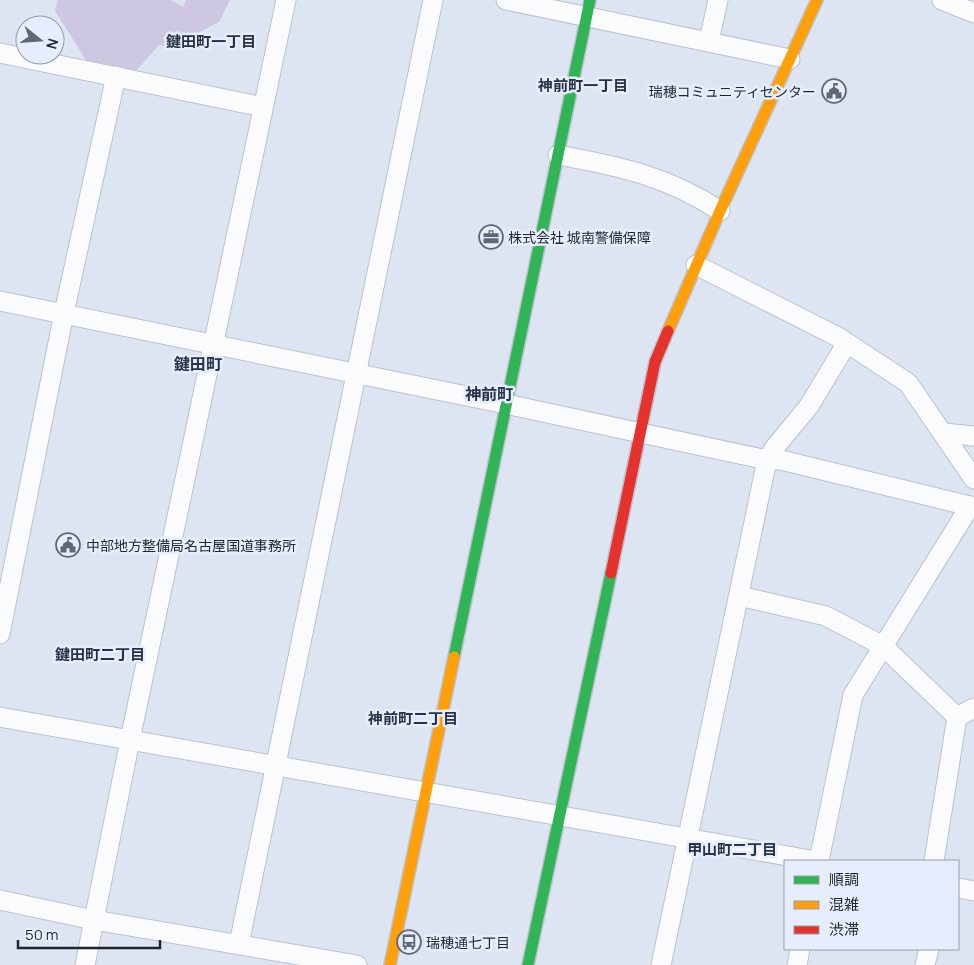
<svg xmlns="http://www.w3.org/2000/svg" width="974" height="965" font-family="Manrope,'Noto Sans JP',sans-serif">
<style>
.green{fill:#cec7e2}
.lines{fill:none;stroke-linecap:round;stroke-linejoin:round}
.street-casing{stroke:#bcc2cc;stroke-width:21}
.fast-casing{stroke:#bcc2cc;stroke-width:14}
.slow-casing{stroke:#bcc2cc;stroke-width:14}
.jam-casing{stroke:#bcc2cc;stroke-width:14}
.street{stroke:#fafbfd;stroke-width:19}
.fast{stroke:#30b455;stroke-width:11}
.slow{stroke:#ff9f0a;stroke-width:11}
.jam{stroke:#e5322d;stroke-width:11}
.labels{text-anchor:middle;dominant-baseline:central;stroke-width:5;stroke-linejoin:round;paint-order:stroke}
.poi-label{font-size:14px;fill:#1f242d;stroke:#e6eefe;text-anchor:start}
.neighbourhood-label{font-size:15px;font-weight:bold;fill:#293347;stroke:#e6eefe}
.quarter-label{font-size:16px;font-weight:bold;fill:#293347;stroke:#e6eefe}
</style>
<rect width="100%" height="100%" fill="#dde4f2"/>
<!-- green -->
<polygon class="green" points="58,0 171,0 183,7 186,0 230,0 219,22 198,33 182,50 159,45 135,72 88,63 55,11"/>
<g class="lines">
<!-- street casing -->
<g class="street-casing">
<g id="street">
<polyline points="506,0 790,59"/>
<polyline points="942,0 974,13"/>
<polyline points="709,41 718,0"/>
<polyline points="0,53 263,107"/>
<path d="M558,155C618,166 668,176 720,211"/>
<polyline points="696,265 838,337 908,383 974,479"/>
<polyline points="0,301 506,404 767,460 781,460 974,507"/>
<polyline points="943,433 974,436"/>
<polyline points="739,596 826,616 883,646 957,717 934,861"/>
<polyline points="0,634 64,313 116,76"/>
<polyline points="0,717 816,861"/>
<polyline points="957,717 974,708"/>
<polyline points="819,861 853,695 970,506"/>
<polyline points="958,888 974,891"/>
<polyline points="0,900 94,920 357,965"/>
<polyline points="239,944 433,0"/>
<polyline points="85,965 130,740 286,0"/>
<polyline points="661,965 767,460 776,446 809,406 847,343"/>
<polyline points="797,965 800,949"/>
<polyline points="925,965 929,949"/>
</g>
</g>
<!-- fast casing -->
<g class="fast-casing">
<g id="fast">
<polyline points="454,657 590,0"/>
<polyline points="528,965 611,573"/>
</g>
</g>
<!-- slow casing -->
<g class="slow-casing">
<g id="slow">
<polyline points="668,331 720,211 817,0"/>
<polyline points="390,965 454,657"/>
</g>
</g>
<!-- jam casing -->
<g class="jam-casing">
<polyline id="jam" points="611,573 655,362 668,331"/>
</g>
<!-- street -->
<use href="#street" class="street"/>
<!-- fast -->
<use href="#fast" class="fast"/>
<!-- slow -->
<use href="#slow" class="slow"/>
<!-- jam -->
<use href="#jam" class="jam"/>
</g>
<!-- icons -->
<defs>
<g id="civic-ring" transform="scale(1.25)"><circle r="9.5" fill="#e6eefe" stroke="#626772" stroke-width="1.5"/><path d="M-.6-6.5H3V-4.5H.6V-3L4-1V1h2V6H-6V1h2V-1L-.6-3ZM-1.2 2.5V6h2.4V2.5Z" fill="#626772"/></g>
<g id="office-ring" transform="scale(1.25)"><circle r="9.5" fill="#e6eefe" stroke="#626772" stroke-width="1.5"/><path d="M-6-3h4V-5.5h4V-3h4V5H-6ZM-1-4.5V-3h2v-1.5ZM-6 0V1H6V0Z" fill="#626772"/></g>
<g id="bus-ring" transform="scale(1.25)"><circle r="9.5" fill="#e6eefe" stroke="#626772" stroke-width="1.5"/><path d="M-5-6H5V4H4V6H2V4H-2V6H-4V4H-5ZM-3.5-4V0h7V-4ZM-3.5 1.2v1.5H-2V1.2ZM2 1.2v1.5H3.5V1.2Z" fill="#626772"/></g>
</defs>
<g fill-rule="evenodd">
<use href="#civic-ring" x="834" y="91"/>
<use href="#office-ring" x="491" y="237"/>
<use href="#civic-ring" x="68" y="545"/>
<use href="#bus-ring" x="409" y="942"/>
</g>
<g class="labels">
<!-- poi labels -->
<g class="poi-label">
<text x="816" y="91" text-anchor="end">瑞穂コミュニティセンター</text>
<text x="508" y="237">株式会社 城南警備保障</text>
<text x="86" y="545">中部地方整備局名古屋国道事務所</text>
<text x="426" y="942">瑞穂通七丁目</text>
</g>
<!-- neighbourhood labels -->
<g class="neighbourhood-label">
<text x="211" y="41">鍵田町一丁目</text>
<text x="583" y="85">神前町一丁目</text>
<text x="100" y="654">鍵田町二丁目</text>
<text x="413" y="718">神前町二丁目</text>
<text x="732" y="849">甲山町二丁目</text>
</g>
<!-- quarter labels -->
<g class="quarter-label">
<text x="198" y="364">鍵田町</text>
<text x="489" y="394">神前町</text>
</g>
</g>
<!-- legend -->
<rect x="784" y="860" width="175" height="90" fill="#e6eefe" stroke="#969daa"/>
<rect x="794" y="876" width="25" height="8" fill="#30b455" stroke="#969daa"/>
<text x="829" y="885" font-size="15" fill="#1f242d">順調</text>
<rect x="794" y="901" width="25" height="8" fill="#ff9f0a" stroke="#969daa"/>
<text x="829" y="910" font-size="15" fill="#1f242d">混雑</text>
<rect x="794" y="926" width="25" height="8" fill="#e5322d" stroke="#969daa"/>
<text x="829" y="935" font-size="15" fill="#1f242d">渋滞</text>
<!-- north arrow -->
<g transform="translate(40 40) rotate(107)"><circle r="24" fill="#e6eefe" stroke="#969daa"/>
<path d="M0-4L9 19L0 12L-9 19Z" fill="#626772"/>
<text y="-8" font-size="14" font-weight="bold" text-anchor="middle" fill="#1f242d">N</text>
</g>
<!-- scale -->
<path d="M18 940v8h142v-8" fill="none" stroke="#1f242d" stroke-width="2.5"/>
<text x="25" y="940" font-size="15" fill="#1f242d" stroke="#e6eefe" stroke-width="4" paint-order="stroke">50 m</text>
</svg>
